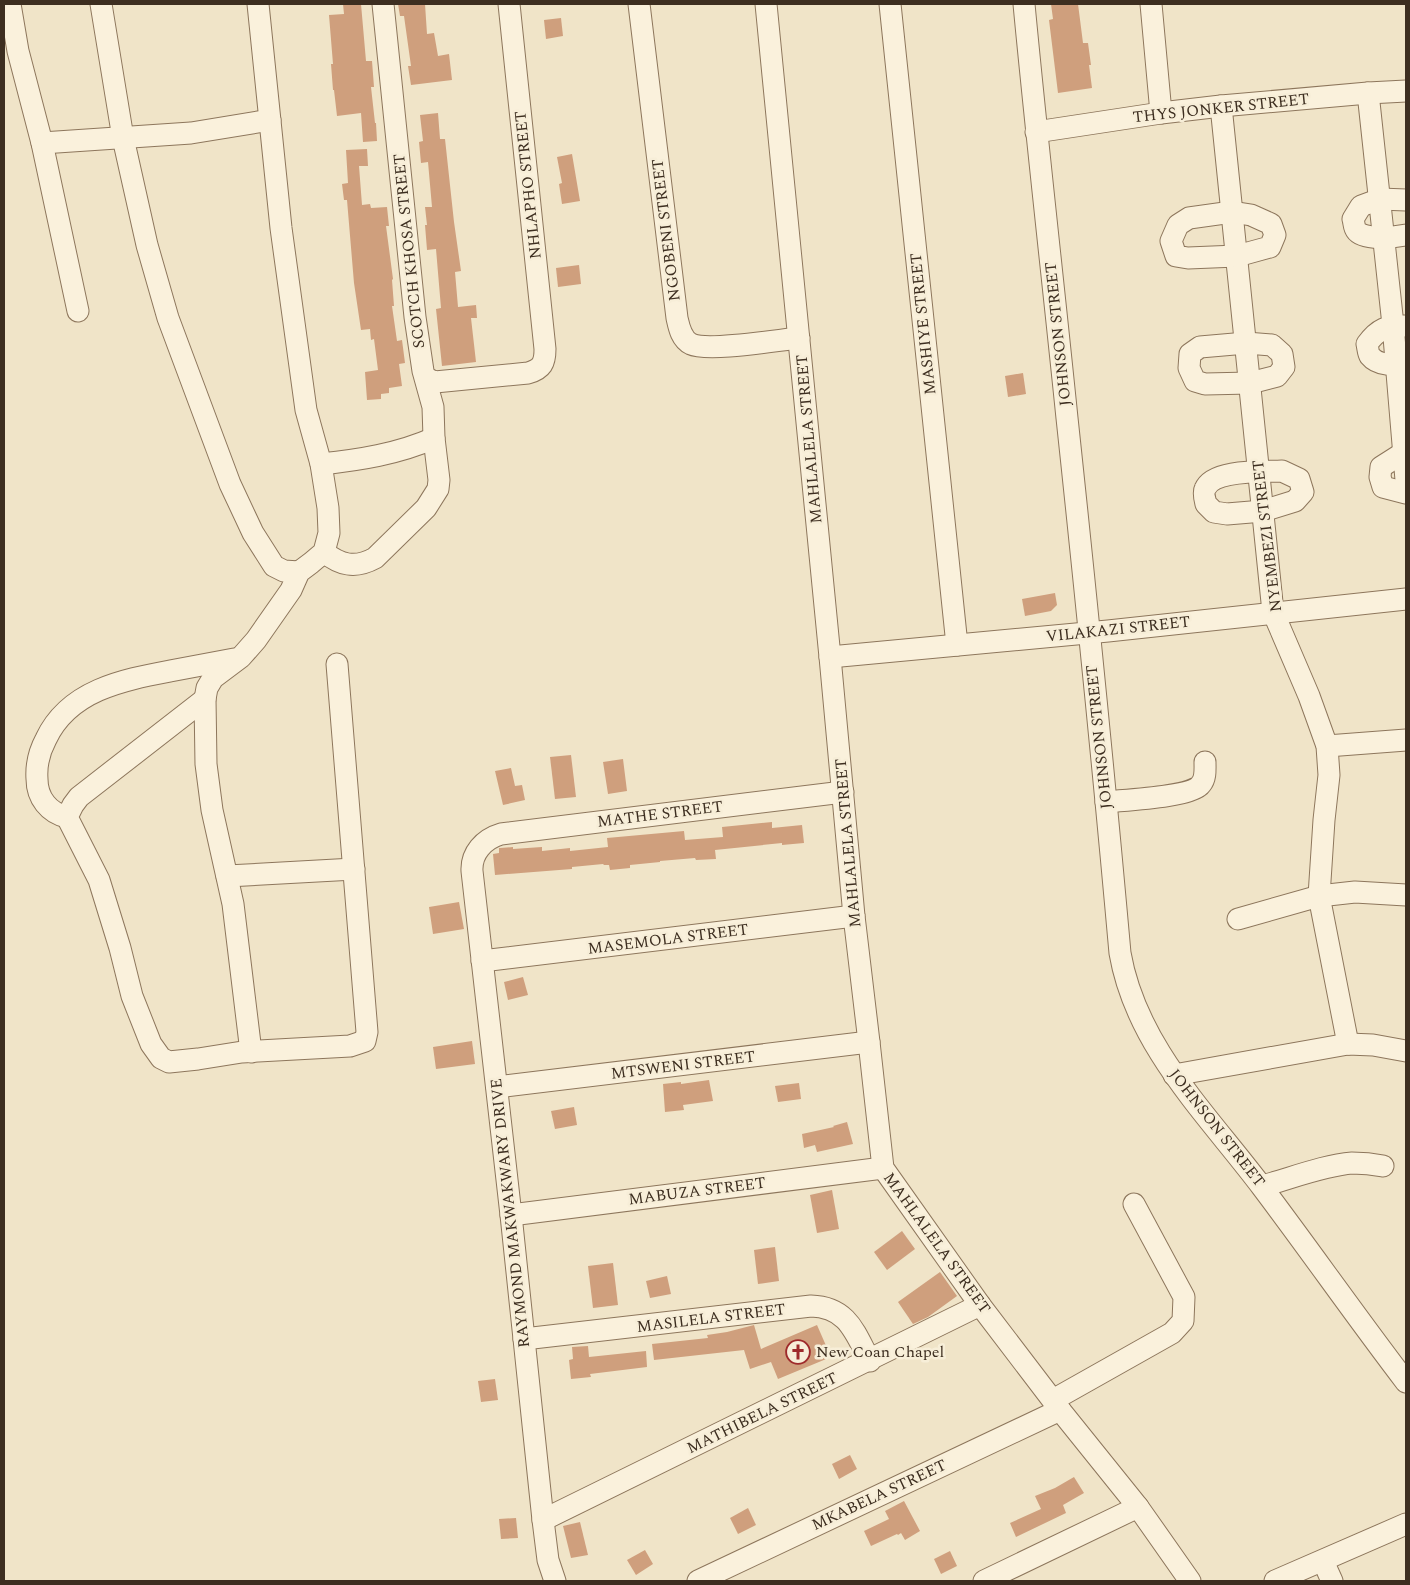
<svg xmlns="http://www.w3.org/2000/svg" width="1410" height="1585" font-family="Spectral,serif">
<style>
.building{fill:#cf9f7d}
.lines{fill:none;stroke-linecap:round;stroke-linejoin:round}
.minor-casing{stroke:#8d765c;stroke-width:23}
.minor{stroke:#faf1dc;stroke-width:21}
.labels{text-anchor:middle;dominant-baseline:central;stroke-width:5;stroke-linejoin:round;paint-order:stroke}
.street-label{font-size:16px;fill:#3d2e20;stroke:#f7eed8}
.poi-label{font-size:16px;fill:#3d2e20;stroke:#f7eed8;text-anchor:start}
</style>
<rect width="100%" height="100%" fill="#f0e4c8"/>
<!-- building -->
<g class="building">
<polygon points="343,4 361,4 366,61 372,61 374,87 371,87 375,123 376,123 377,141 363,142 361,113 337,116 334,90 333,90 331,64 333,64 329,15 344,14"/>
<polygon points="398,4 425,4 427,34 434,33 438,56 449,54 452,80 411,85 408,66 411,66 404,16 400,16"/>
<polygon points="1051,4 1078,4 1083,43 1088,43 1091,65 1089,65 1092,88 1058,93 1049,20 1053,19"/>
<polygon points="561,18 563,36 546,39 544,20"/>
<polygon points="438,113 440,139 445,139 454,222 461,271 455,272 458,307 476,305 477,318 471,318 476,362 442,366 436,309 441,308 436,249 427,250 425,225 427,225 425,207 432,207 428,162 421,163 419,142 423,141 420,115"/>
<polygon points="367,149 368,166 359,166 362,205 370,204 371,208 387,207 389,226 386,226 393,279 392,280 394,306 392,306 397,341 402,340 405,363 399,364 402,386 389,388 389,393 381,394 381,399 367,400 365,372 378,370 374,339 371,340 370,329 361,330 354,283 347,200 344,200 342,184 348,183 346,150"/>
<polygon points="572,154 580,201 562,204 559,184 562,183 557,157"/>
<polygon points="579,265 581,284 558,287 556,268"/>
<polygon points="1023,373 1026,394 1008,397 1005,376"/>
<polygon points="1055,593 1057,605 1051,611 1025,616 1022,599"/>
<polygon points="571,755 576,797 555,799 550,757"/>
<polygon points="623,759 627,791 608,794 603,762"/>
<polygon points="511,768 515,786 522,785 525,800 503,805 495,771"/>
<polygon points="772,822 772,828 802,825 804,843 782,845 782,843 715,850 716,859 696,860 695,858 660,861 660,862 630,865 630,868 610,870 609,865 604,865 603,864 572,867 572,869 495,875 493,854 499,853 499,848 500,848 513,847 513,849 542,847 542,851 570,848 570,851 608,847 607,838 684,831 685,840 723,837 722,827"/>
<polygon points="459,902 464,929 433,934 429,907"/>
<polygon points="523,977 528,995 508,1000 504,982"/>
<polygon points="472,1041 475,1064 436,1069 433,1047"/>
<polygon points="709,1080 713,1101 683,1105 684,1110 665,1112 663,1084 681,1082 681,1084"/>
<polygon points="799,1083 801,1099 778,1102 775,1086"/>
<polygon points="574,1107 577,1125 555,1129 551,1111"/>
<polygon points="847,1122 853,1144 817,1152 815,1145 804,1148 802,1134 834,1127 833,1126"/>
<polygon points="832,1190 839,1229 817,1233 810,1195"/>
<polygon points="902,1231 915,1249 887,1270 874,1252"/>
<polygon points="775,1247 779,1281 758,1284 754,1250"/>
<polygon points="613,1263 618,1305 593,1308 588,1266"/>
<polygon points="940,1272 957,1296 928,1317 913,1324 898,1302"/>
<polygon points="667,1276 671,1294 650,1298 646,1281"/>
<polygon points="754,1325 761,1349 817,1325 831,1357 778,1379 771,1362 750,1369 744,1350 654,1360 652,1344 708,1338 707,1335 727,1332"/>
<polygon points="588,1346 589,1357 646,1351 647,1367 590,1374 591,1377 571,1379 569,1360 573,1359 572,1347"/>
<polygon points="495,1379 498,1400 481,1402 478,1381"/>
<polygon points="850,1455 857,1469 839,1479 832,1464"/>
<polygon points="1074,1477 1084,1493 1063,1505 1066,1513 1016,1537 1010,1523 1041,1509 1035,1496 1055,1488"/>
<polygon points="904,1501 920,1531 905,1540 901,1533 898,1535 897,1534 871,1546 864,1531 889,1519 885,1511"/>
<polygon points="748,1508 756,1525 738,1534 730,1518"/>
<polygon points="516,1518 518,1538 501,1539 499,1519"/>
<polygon points="580,1522 588,1555 571,1558 563,1526"/>
<polygon points="645,1550 653,1564 636,1575 627,1560"/>
<polygon points="950,1551 957,1566 941,1574 934,1559"/>
</g>
<g class="lines">
<!-- minor casing -->
<g class="minor-casing">
<g id="minor">
<polyline points="10,4 18,51 42,143 78,311"/>
<polyline points="101,4 123,138 147,245 168,318 230,484 253,533 274,566 284,571 299,572"/>
<path d="M639,4L677,318C679,327 681,339 691,344C708,352 778,340 799,338"/>
<polyline points="766,4 830,657 854,916 869,1042 883,1168 980,1305 1060,1410 1138,1507 1190,1581"/>
<polyline points="890,4 957,645"/>
<path d="M1024,4C1037,142 1053,280 1067,418C1086,596 1104,774 1120,953C1136,1046 1207,1114 1262,1187C1311,1252 1357,1318 1406,1382"/>
<polyline points="1151,4 1161,113"/>
<polyline points="1368,93 1393,325 1406,480"/>
<polyline points="1221,106 1273,612 1309,696 1327,746 1329,775 1324,820 1319,896 1348,1044"/>
<polyline points="1036,132 1161,113 1221,106 1368,93 1406,91"/>
<polyline points="42,143 191,133 270,120"/>
<path d="M1406,200L1380,199L1361,206L1353,219C1354,222 1354,228 1356,230C1363,241 1395,237 1406,235"/>
<polygon points="1232,212 1251,215 1271,224 1275,235 1270,247 1237,256 1188,258 1176,256 1171,241 1178,225 1189,218"/>
<path d="M1406,326C1387,325 1378,329 1367,344C1368,348 1368,353 1370,356C1378,366 1395,365 1406,364"/>
<polygon points="1246,343 1272,345 1282,354 1284,367 1277,376 1250,383 1205,384 1195,381 1189,368 1190,354 1200,347"/>
<path d="M426,378L435,382L528,373C542,369 545,363 545,349L509,4"/>
<polyline points="1403,453 1381,467 1380,477 1383,487 1406,493"/>
<path d="M321,464C359,460 398,454 434,438"/>
<path d="M1282,471L1299,479L1303,492L1295,501L1263,511L1227,514L1214,512L1206,504C1205,500 1203,493 1205,489C1213,469 1263,472 1282,471Z"/>
<path d="M324,552C340,565 355,569 375,558L426,508L438,489L439,480L434,438L433,407L423,371L415,317L383,4"/>
<polyline points="830,657 1108,631 1406,599"/>
<polyline points="205,699 79,797 73,805 67,817 99,880 120,948 132,996 151,1044 161,1058 169,1062 198,1059 242,1052 350,1046 365,1041 367,1032 337,664"/>
<polyline points="1327,746 1406,740"/>
<path d="M1106,802C1124,800 1193,797 1201,784C1206,778 1205,769 1205,762"/>
<path d="M67,817C49,813 37,798 37,779C36,765 39,752 46,739C69,690 123,680 170,671C191,667 213,663 234,659"/>
<polyline points="227,876 354,869"/>
<polyline points="1238,919 1319,896 1355,892 1406,895"/>
<polyline points="482,961 854,916"/>
<polyline points="251,1052 233,904 212,810 206,764 205,699 207,688 213,678 241,657 256,640 291,590 299,572 311,563 324,552 329,533 328,508 321,464 306,410 281,228 258,4"/>
<polyline points="1174,1075 1348,1044 1373,1045 1406,1051"/>
<polyline points="497,1087 869,1042"/>
<path d="M1262,1186C1289,1179 1324,1165 1352,1163C1363,1163 1373,1164 1383,1166"/>
<polyline points="511,1215 883,1168"/>
<path d="M524,1339L811,1306C848,1307 855,1333 870,1361"/>
<polyline points="1053,1400 1172,1333 1183,1321 1184,1297 1134,1204"/>
<polyline points="543,1520 980,1305"/>
<polyline points="1323,1561 1332,1581"/>
<path d="M555,1581L548,1560L543,1520L511,1215L472,871C471,853 484,839 501,834L843,792"/>
<polyline points="698,1581 1060,1410"/>
<polyline points="984,1581 1138,1507"/>
<polyline points="1275,1581 1406,1524"/>
</g>
</g>
<!-- minor -->
<use href="#minor" class="minor"/>
</g>
<!-- icons -->
<defs>
<g id="church-ring" transform="scale(1.25)"><circle r="9.5" fill="#f7eed8" stroke="#9e2a2b" stroke-width="1.5"/><path d="M-1.2-6h2.4v3.5h3.3v2.4h-3.3V6h-2.4V-.1h-3.3v-2.4h3.3Z" fill="#9e2a2b"/></g>
</defs>
<g fill-rule="evenodd">
<use href="#church-ring" x="798" y="1352"/>
</g>
<g class="labels">
<!-- street labels -->
<g class="street-label">
<text transform="translate(1221 108) rotate(-6)">THYS JONKER STREET</text>
<text transform="translate(528 185) rotate(-96)">NHLAPHO STREET</text>
<text transform="translate(666 230) rotate(-97)">NGOBENI STREET</text>
<text transform="translate(409 251) rotate(-96)">SCOTCH KHOSA STREET</text>
<text transform="translate(923 324) rotate(-96)">MASHIYE STREET</text>
<text transform="translate(1058 334) rotate(-96)">JOHNSON STREET</text>
<text transform="translate(809 439) rotate(-95)">MAHLALELA STREET</text>
<text transform="translate(1267 536) rotate(-97)">NYEMBEZI STREET</text>
<text transform="translate(1118 629) rotate(-6)">VILAKAZI STREET</text>
<text transform="translate(1099 737) rotate(-96)">JOHNSON STREET</text>
<text transform="translate(660 814) rotate(-7)">MATHE STREET</text>
<text transform="translate(848 843) rotate(-95)">MAHLALELA STREET</text>
<text transform="translate(668 939) rotate(-7)">MASEMOLA STREET</text>
<text transform="translate(683 1065) rotate(-7)">MTSWENI STREET</text>
<text transform="translate(1217 1128) rotate(52)">JOHNSON STREET</text>
<text transform="translate(697 1191) rotate(-7)">MABUZA STREET</text>
<text transform="translate(510 1213) rotate(-96)">RAYMOND MAKWAKWARY DRIVE</text>
<text transform="translate(937 1243) rotate(54)">MAHLALELA STREET</text>
<text transform="translate(711 1318) rotate(-7)">MASILELA STREET</text>
<text transform="translate(762 1413) rotate(-26)">MATHIBELA STREET</text>
<text transform="translate(879 1495) rotate(-25)">MKABELA STREET</text>
</g>
<!-- poi labels -->
<g class="poi-label">
<text x="816" y="1352">New Coan Chapel</text>
</g>
</g>
<!-- border -->
<rect width="1410" height="1585" fill="none" stroke="#3d2e20" stroke-width="10"/>
</svg>
